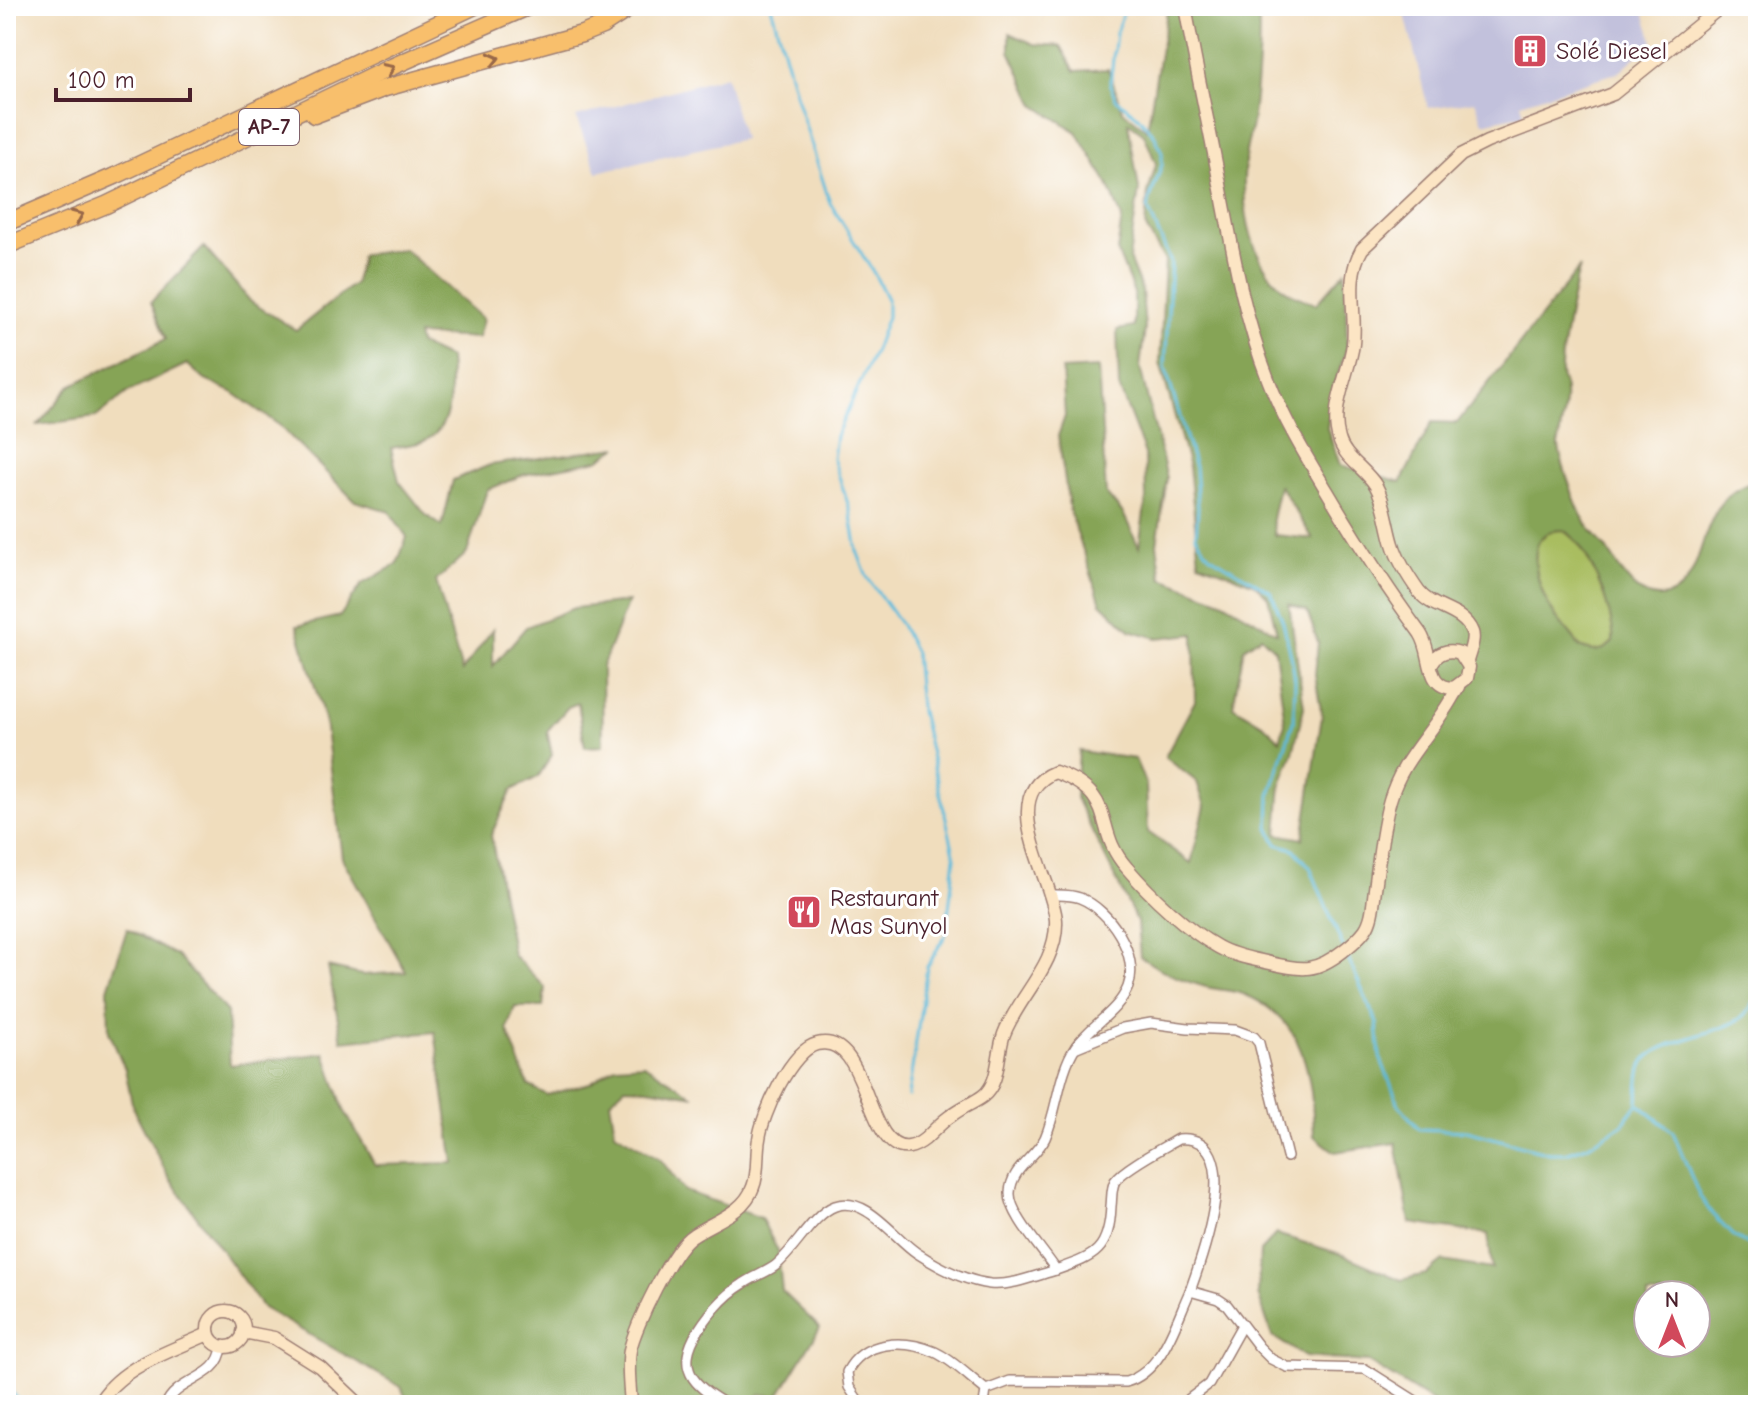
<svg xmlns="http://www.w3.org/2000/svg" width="1764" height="1411" font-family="'Comic Neue',sans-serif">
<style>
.industrial{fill:#c2c1dc}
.green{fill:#a9bd61;stroke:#7a6e46;stroke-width:2}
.forest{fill:#86a457;stroke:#686241;stroke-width:2;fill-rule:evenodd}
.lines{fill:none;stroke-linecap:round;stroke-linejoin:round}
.stream{stroke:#5ebcdc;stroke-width:3}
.street-casing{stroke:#9d7e74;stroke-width:12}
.secondary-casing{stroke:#9d7e74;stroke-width:15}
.highway-casing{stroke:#9d7e74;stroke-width:19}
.street{stroke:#fff;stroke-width:9}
.secondary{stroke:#fce5c4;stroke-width:12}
.highway{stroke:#f8bf6c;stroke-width:16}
.oneway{stroke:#986748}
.labels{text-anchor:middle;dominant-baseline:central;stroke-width:6;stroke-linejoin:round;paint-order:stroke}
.shield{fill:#fff;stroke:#80626b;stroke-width:2}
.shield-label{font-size:22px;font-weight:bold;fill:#4a1f2b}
.poi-label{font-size:24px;fill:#4a1f2b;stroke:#fff;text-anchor:start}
</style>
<rect width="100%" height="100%" fill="#fff"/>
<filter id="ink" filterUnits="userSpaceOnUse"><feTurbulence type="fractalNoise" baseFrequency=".0125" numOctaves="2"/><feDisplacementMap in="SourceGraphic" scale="16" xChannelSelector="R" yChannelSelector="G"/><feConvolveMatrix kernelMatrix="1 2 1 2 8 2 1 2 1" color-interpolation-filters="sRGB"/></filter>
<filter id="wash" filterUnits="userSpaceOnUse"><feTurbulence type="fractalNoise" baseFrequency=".006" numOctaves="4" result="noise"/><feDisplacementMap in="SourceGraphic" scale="32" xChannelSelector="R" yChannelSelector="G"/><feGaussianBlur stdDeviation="1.8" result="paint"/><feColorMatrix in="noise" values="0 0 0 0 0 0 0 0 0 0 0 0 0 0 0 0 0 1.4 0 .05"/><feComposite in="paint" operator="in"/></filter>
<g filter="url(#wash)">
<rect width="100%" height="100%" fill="#f0ddbd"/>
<!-- industrial -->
<g class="industrial">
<polygon points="1403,6 1642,6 1653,41 1619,72 1521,103 1524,114 1483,123 1475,101 1428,108"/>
<polygon points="726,76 743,139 597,172 576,117"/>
</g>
<!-- green -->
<path class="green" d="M1563,530C1587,540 1616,617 1613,642C1604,652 1592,653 1580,647C1571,633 1557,621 1549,606C1536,583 1521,529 1563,530Z"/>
<!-- forest -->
<g class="forest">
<path d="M1168,6H1258C1261,41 1257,81 1253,116C1252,128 1248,140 1246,152C1240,196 1247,259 1283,288C1293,296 1305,300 1316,304L1345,271L1347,347L1334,387L1327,428L1340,465L1401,482L1432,422L1457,423L1580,267C1573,289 1560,353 1561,375C1562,381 1565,386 1565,392C1567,410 1558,429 1559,447C1562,466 1570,487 1577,505C1585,527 1602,541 1614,560C1626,580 1643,604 1670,595C1711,581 1691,496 1758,481V1405H1438L1368,1362L1305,1357L1272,1336L1258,1294L1260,1251L1276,1234L1341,1254L1401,1280L1426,1274L1443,1261L1492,1269L1488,1234L1410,1223L1396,1143L1335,1152L1314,1136C1312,1076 1306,1018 1243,994C1231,990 1218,990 1206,987C1181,981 1161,971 1140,957L1137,922L1076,798L1079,751L1135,759L1146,785L1148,832L1191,863L1205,806L1197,782L1165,757L1195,701L1194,634L1157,638L1130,630L1101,603L1070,512L1058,436L1065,416L1062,370L1098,368L1106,494L1123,513L1139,547L1146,499L1145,454L1119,387L1117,330L1134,327V293L1117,251L1122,218L1108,184L1077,132L1035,105L1010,51V33L1034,44L1061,46L1075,71L1108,69L1123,111L1147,130ZM1128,122L1144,134L1156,164L1148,193L1145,226L1165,261L1160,363L1189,467L1199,562L1255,584L1268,597L1277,633L1222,601L1162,578L1157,544L1167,478L1140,367L1145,329L1142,291L1129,259L1139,189ZM1279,486H1280L1313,539L1275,535L1272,519ZM1563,530C1587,540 1616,617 1613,642C1604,652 1592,653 1580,647C1571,633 1557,621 1549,606C1536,583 1521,529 1563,530ZM1289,604L1307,611L1318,642L1315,675L1322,716L1303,839L1277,834L1281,784L1293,753L1304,707ZM1261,636L1275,650L1285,723L1280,740L1264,725L1233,706L1244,648ZM1648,1295H1696V1343H1648Z"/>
<path d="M204,247L251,302L296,330L355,283L361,255L404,249L483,319L478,338L417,335L419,344L449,358C451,386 455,429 422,442C412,445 401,446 391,448L399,481L426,515L442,526L453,480L490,465L618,447L598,460L523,475L487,490L467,553L436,581L462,671L493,629V666L526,627L574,608L628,602L602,667L603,746L585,747L578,703L568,707L547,731L552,755L538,777L512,790L491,835L513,955L545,987L543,1007H515L507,1029L528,1085L547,1095L590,1083L616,1066L644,1064L694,1096L648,1088L625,1087L610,1101L615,1132L660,1159L685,1191L761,1218L778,1251L782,1291L820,1328L778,1397L760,1394L754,1405H409L401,1387L263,1308L169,1178L133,1108L125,1069L109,1032L108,989L127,929L177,956L227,1012L230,1065L325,1053L344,1110L375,1165L454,1163L435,1032L342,1041L328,967L362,975L406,972L342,858L325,721L297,626L340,616L362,584L397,564L407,537L389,511L355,501L279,425L232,392L205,380L187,364L128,392L96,417L38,425L70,386L166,339L151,302Z"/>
</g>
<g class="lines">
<!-- stream -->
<g class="stream">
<polyline points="771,6 798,103 830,203 875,275 887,299 887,317 875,350 836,436 833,458 850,510 857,551 867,577 901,625 915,653 920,707 955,857 946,934 927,967 908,1096"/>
<polyline points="1125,6 1116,33 1110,85 1116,99 1137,115 1155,136 1162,153 1162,165 1150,198 1148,209 1171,262 1165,367 1195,467 1198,508 1196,536 1209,555 1271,592 1283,622 1292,660 1295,680 1294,719 1270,795 1269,828 1277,844 1294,849 1310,867 1343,947"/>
<polyline points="1346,954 1377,1023 1380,1057 1399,1105 1419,1129 1467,1131 1549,1153 1566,1153 1587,1146 1622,1125 1638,1104 1673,1132 1699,1195 1712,1214 1732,1235 1758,1250"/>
<path d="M1638,1103C1639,1091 1637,1078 1642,1066C1654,1038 1720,1037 1745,1015C1751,1009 1754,1002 1758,994"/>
<polyline points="6,1384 22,1405"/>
</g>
</g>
</g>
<g filter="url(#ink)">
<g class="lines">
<!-- street casing -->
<g class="street-casing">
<g id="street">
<path d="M1050,895C1060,895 1070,894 1080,898C1110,910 1140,955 1128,987C1118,1012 1091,1025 1076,1046C1058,1073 1058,1109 1045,1138C1035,1158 1011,1168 1010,1193C1009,1214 1044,1251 1056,1270C1095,1256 1109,1252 1111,1206C1112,1199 1111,1188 1115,1181C1124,1168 1163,1148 1178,1139C1248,1133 1202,1258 1190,1291L1218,1299L1227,1305L1259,1347L1271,1359L1287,1367L1365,1369L1422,1405"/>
<polyline points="1077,1047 1123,1028 1151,1023 1188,1028 1235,1030 1254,1037 1259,1043 1287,1157"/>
<path d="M986,1390L1010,1381L1126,1382C1163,1371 1175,1323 1190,1291"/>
<path d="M166,1405C176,1378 219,1380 222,1347"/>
<path d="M727,1405C699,1388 676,1373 694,1338C705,1318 723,1296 743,1284C753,1277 765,1273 775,1266C795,1250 813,1214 835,1206C866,1195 894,1238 917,1253C937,1266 965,1281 990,1284C1011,1286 1035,1276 1056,1270"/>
<path d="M861,1405L849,1387L847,1372C863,1340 904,1339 935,1352C953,1360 970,1378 986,1390L984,1405"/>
<polyline points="1181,1405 1209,1384 1242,1325"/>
</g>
</g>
<!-- secondary casing -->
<g class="secondary-casing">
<g id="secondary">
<path d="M1185,6C1195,64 1208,121 1219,179C1232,246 1243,315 1268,379C1283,418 1305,455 1327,491C1356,540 1386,587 1420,633C1434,653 1424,688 1454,688L1467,678L1469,667L1460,653C1448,649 1438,652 1432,663"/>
<path d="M1467,661C1469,653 1475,640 1472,632C1463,609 1433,610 1419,592C1409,578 1398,561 1393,544C1387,525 1386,504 1376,486C1366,469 1344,458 1339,439C1329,409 1349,374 1353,344C1357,310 1344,280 1362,249L1461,155L1487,142L1613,94L1722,6"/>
<circle cx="226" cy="1329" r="18"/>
<polyline points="243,1332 274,1338 320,1367 360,1405"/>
<path d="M98,1405C119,1366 170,1352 208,1334"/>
<path d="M631,1405C630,1387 627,1368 630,1350C635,1326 672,1248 693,1235C714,1221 744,1213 753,1187C759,1173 756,1154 759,1139C762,1115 791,1050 817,1044C869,1031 865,1154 909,1147C916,1146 920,1143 925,1139C934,1131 942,1121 952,1115C962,1107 974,1103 983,1096C1000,1083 997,1053 1004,1034C1019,995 1058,964 1056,920C1053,878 995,796 1055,772C1121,796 1091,828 1127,868C1150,895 1187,930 1218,947C1234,956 1253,959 1270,963C1303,971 1316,972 1343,951C1351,945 1359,938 1365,930C1373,919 1373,903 1375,889C1379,860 1382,828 1390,800C1401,763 1423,743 1443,712C1449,704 1453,695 1459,687"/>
</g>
</g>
<!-- highway casing -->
<g class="highway-casing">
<g id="highway">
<polyline points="314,115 385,88 582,34 602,26 633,6"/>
<polyline points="6,223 115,176 475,6"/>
<polyline points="6,246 106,205 389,68 530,6"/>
</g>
</g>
<!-- street -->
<use href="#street" class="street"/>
<!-- secondary -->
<use href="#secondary" class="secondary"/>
<!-- highway -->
<use href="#highway" class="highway"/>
</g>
<!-- one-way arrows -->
<defs><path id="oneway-chevron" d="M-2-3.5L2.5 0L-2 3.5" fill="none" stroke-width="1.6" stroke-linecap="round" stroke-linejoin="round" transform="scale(2)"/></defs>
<g class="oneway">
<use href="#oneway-chevron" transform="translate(494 59) rotate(-14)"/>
<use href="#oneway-chevron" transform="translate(389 69) rotate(-26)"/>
<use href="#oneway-chevron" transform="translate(78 216) rotate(-23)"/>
</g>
</g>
<!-- icons -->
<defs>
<g id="building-square" transform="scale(1.8)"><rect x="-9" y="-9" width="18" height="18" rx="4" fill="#d1495b" stroke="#fff"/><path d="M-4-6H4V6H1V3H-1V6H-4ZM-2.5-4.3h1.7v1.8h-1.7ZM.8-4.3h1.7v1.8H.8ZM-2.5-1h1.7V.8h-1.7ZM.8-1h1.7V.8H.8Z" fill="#fff"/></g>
<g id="restaurant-square" transform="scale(1.8)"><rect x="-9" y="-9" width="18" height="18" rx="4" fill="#d1495b" stroke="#fff"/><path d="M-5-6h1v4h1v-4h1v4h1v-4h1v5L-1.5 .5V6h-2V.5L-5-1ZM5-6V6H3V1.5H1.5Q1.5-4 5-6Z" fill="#fff"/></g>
</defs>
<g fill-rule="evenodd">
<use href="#building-square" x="1530" y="51"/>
<use href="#restaurant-square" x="804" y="912"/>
</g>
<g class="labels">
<!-- shield labels -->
<rect class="shield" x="239" y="109" width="60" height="36" rx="6"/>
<g class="shield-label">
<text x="269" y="127">AP-7</text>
</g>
<!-- poi labels -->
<g class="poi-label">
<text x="1556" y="51">Solé Diesel</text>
<text x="830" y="898">Restaurant<tspan x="830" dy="28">Mas Sunyol</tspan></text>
</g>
</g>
<!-- margin -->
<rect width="1764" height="1411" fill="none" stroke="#fff" stroke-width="32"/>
<!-- north arrow -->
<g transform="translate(1672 1319)"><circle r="38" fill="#ffffff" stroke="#b7a5aa" stroke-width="2"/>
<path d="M0-6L14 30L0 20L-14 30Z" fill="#d1495b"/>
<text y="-12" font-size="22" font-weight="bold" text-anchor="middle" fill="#4a1f2b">N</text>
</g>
<!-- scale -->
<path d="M56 88v12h134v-12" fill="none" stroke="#4a1f2b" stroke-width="4"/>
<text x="68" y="88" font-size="24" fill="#4a1f2b" stroke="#ffffff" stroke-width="6" paint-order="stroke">100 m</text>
</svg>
